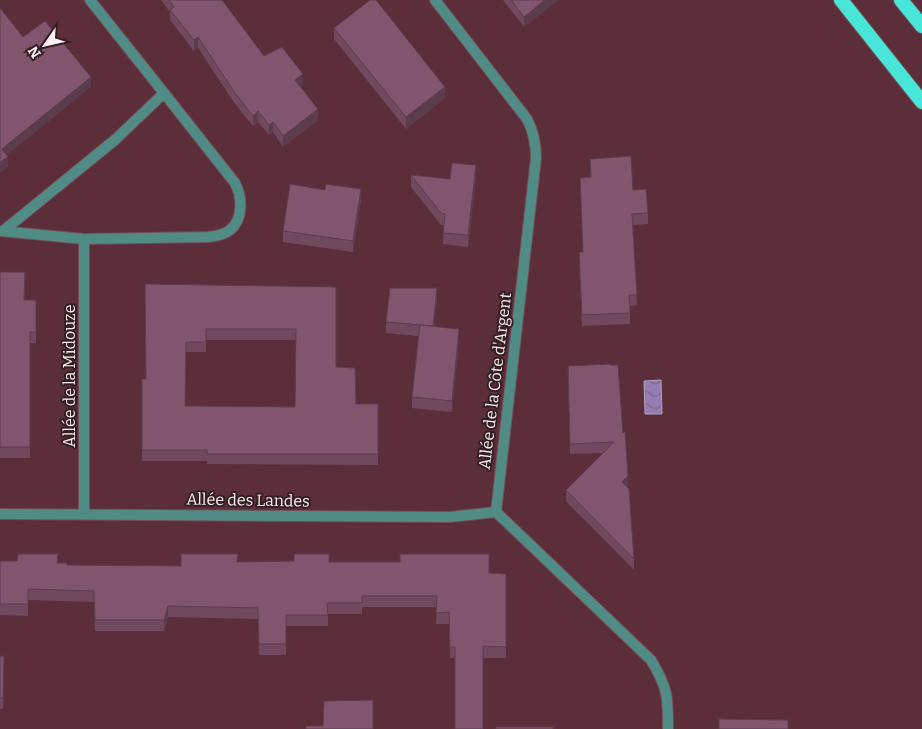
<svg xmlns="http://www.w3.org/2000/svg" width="922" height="729" font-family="Bitter,serif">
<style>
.water{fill:url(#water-waves);stroke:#b49fc4}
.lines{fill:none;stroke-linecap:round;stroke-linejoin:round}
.minor-casing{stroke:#754d56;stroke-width:12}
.trunk-casing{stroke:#754d56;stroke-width:16}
.minor{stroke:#508c85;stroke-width:10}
.trunk{stroke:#48e6d8;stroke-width:14}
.wall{fill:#70495f;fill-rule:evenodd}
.shaded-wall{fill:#5b3c4d}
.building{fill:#82556e;stroke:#5b3c4d;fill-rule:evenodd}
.labels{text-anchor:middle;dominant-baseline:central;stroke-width:4;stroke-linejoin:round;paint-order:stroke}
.street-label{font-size:16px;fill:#fbeff1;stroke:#331e23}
</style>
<defs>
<pattern id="water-waves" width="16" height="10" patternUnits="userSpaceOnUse" patternTransform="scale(1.25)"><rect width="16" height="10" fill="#957db1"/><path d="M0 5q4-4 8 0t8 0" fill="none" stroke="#7b6a8c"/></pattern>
</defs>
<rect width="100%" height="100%" fill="#5c2e39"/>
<!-- water -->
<polygon class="water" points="661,380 662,414 645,414 644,381"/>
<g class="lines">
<!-- minor casing -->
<g class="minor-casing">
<g id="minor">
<polyline points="90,0 164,93"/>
<path d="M435,0L527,119C534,132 536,143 536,158L496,512"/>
<polyline points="0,231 84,239 84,513"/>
<path d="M3,231L116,139L164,93L235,183C242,196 244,219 230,230C224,235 216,236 208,237L84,239"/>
<path d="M496,512L651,660C668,688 668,697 668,729"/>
<polyline points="0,514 450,517 496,512"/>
</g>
</g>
<!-- trunk casing -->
<g class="trunk-casing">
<g id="trunk">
<polyline points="841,0 922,102"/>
<polyline points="901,0 922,26"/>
</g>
</g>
<!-- minor -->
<use href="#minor" class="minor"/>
<!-- trunk -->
<use href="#trunk" class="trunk"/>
</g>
<!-- wall -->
<g class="wall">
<polygon points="161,0 222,0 264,56 303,85 301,87 318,120 283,147 273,132 269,135 258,122 253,126 235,104 198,48 194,51 170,20 170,12"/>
<polygon points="503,0 558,0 524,27"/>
<polygon points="334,28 445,98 406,129 334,39"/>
<polygon points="590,159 633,190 648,213 648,224 633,225 637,305 630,306 630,324 582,326 579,262 579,252 583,252 580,178 590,177"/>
<polygon points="411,175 450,179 476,176 468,247 443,244 444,225 441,225 411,187"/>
<polygon points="361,200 353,252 283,242 283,231"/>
<polygon points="0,272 25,283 24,300 36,300 36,343 30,343 30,458 0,458"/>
<path d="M145,284L336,287V367L356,404H378V465L207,464V461H142V379H146ZM206,340H296L295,407L185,406L186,352H206Z"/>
<polygon points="437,299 434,326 459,341 452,412 412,408 412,397 418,336 386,333 386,322"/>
<polygon points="568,376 623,433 628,487 627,487 634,559 634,570 566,501 566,490 604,453 570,454"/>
<polygon points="0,561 17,561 58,563 67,565 181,566 238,562 329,562 489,573 506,574 506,658 450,658 449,624 436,624 437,607 362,607 362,614 328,614 328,626 286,626 286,655 259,655 258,619 168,617 164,631 95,631 94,602 28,600 28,616 0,615"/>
<polygon points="0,656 4,656 3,709 0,709"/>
</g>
<!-- shaded-wall -->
<g class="shaded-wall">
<polygon points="545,0 558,0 524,27 524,17"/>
<polygon points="198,37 198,48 194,51 194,40"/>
<polygon points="303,74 303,85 295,91 295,80"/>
<polygon points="91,77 91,87 2,159 2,149"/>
<polygon points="445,87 445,98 406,129 406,117"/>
<polygon points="318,109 318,120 283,147 283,136"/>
<polygon points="258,111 258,122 253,126 253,116"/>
<polygon points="273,122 273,132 269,135 269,125"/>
<polygon points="8,157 8,167 0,173 0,162"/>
<polygon points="476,165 476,176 468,247 468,235"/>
<polygon points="361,189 361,200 353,252 353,241"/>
<polygon points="437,288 437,299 433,337 433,326"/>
<polygon points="459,329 459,341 452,412 452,401"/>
<polygon points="628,476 628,487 622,493 622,482"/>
<polygon points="168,606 168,617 164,631 164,620"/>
</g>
<!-- building -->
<g class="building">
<polygon points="169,0 222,0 264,56 282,47 303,74 295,80 318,109 283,136 273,122 269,125 258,111 253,116 235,93 198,37 194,40 170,10 174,7"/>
<polygon points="370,0 376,0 445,87 406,117 334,28"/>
<polygon points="511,0 545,0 524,17"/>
<polygon points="0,8 23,37 45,21 91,77 2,149 8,157 0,162"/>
<polygon points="631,156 633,190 646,189 648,213 632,214 637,295 629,295 630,313 582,315 579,252 583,252 580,178 591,177 590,159"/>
<polygon points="452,163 476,165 468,235 443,233 445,214 441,213 411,175 450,179"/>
<polygon points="290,184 325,190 326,184 361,189 353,241 283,231"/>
<polygon points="0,272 25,272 24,300 36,300 36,332 30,332 30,447 0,447"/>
<path d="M145,284L336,287V367L355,368L356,404H378V454H207V450H142V379H146ZM206,329H296L295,407L185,406L186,342H206Z"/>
<polygon points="390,288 437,288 433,326 386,322"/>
<polygon points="420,325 459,329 452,401 412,397"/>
<polygon points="610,364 610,365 618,365 623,433 625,431 628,476 622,482 629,489 634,559 566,490 614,442 570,444 568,366"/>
<polygon points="18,554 58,554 57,563 67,563 67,565 181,566 181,554 238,554 237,562 294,561 294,554 329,554 329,562 400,562 400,554 489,554 489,573 506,574 506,647 483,646 483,729 455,729 455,647 450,647 449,612 436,613 437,596 362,596 362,603 327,603 328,615 286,615 286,644 259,644 258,608 168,606 164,620 95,620 94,591 28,589 28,604 0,604 0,561 17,561"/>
<polygon points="0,656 4,656 3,698 0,698"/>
<polygon points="373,700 373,729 306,729 306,726 323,726 324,701"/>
<polygon points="719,719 788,720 788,729 719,729"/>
<rect x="496" y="727" width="57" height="2"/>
</g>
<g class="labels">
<!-- street labels -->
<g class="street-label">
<text transform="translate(69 376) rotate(-90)">Allée de la Midouze</text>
<text transform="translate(495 381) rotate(-83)">Allée de la Côte d'Argent</text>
<text transform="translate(248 500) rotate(1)">Allée des Landes</text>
</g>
</g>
<!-- north arrow -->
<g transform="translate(45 45) rotate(236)" stroke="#331e23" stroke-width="4" paint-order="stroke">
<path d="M0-4L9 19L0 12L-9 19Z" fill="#fbeff1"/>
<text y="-8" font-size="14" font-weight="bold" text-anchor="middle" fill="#fbeff1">N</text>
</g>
</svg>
